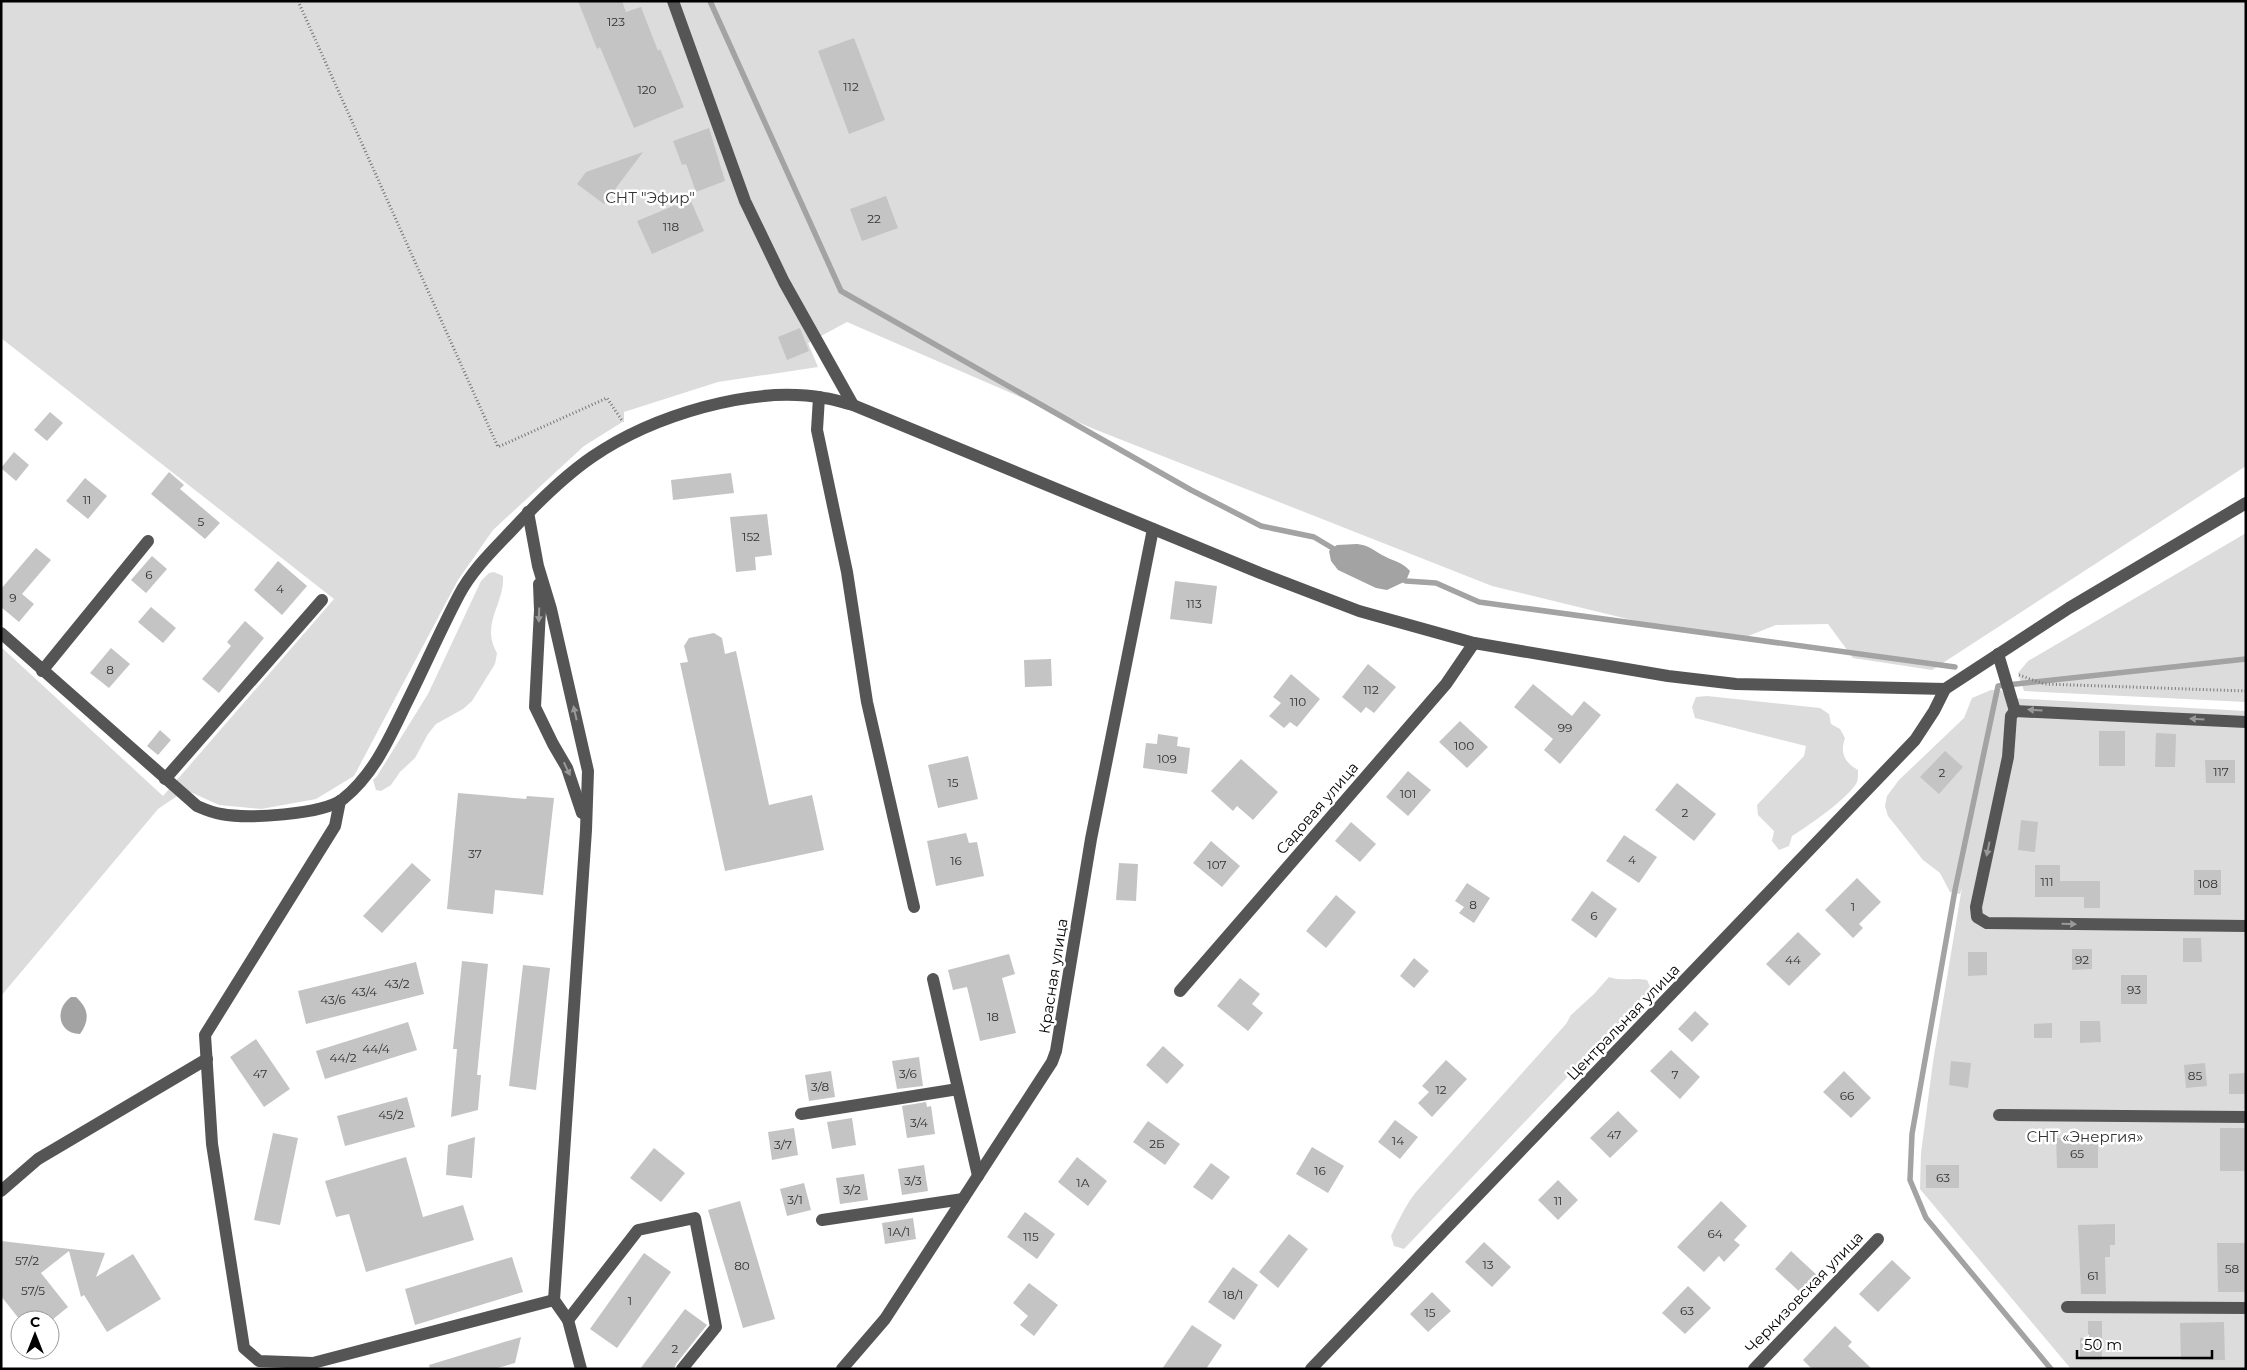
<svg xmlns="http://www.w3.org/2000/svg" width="2247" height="1370" font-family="Montserrat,sans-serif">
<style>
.green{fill:#dcdcdc}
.water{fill:#a3a3a3}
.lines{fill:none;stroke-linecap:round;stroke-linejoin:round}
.stream{stroke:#a3a3a3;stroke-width:5.5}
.building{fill:#c4c4c4}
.path{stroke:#777;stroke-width:3;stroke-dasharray:1 2.5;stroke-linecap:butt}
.minor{stroke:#555;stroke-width:12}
.oneway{fill:#999}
.labels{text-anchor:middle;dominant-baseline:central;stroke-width:5;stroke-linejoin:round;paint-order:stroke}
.number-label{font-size:12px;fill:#313131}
.park-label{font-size:15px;fill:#333;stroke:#fff}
.street-label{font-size:15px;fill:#000;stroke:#fff}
</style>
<rect width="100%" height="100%" fill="#fff"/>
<!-- green -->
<g class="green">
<polygon points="1,1 2246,1 2246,466 1932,670 1853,658 1828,624 1776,625 1743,638 1677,631 1492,586 1094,429 847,322 808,343 818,367 718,382 624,412 624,421 584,446 493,530 458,580 354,776 316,799 261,809 219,805 186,790 158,809 1,996 1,647 163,796 334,599 1,338"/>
<polygon points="2246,533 2246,702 2024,691 2018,673 2028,661"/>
<path d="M494,572L503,576C505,604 480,623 497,653L495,664L472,701L463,709L436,724L428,734L415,758L400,772L391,785L381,791L376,790L373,780L377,776L428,694L481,581L489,573Z"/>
<polygon points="1991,690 2001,690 2007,698 2246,711 2246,1369 2071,1369 1920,1189 1921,1153 1933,1062 1962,887 1960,894 1950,892 1940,873 1923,860 1888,816 1885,806 1887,796 1899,780 1964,718 1972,698"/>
<path d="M1707,696L1820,708L1829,714L1831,724L1840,729L1845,738C1840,753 1844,762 1858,770C1858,774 1858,779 1857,782C1849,798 1808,826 1792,836L1789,846L1779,850L1772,841L1774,831L1758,815L1757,805L1804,756L1806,746L1695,718L1692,707L1696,697Z"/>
<path d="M1609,977C1625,982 1632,977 1647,980L1651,989L1404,1249L1394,1246L1391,1236C1399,1220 1405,1206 1416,1192L1566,1024L1571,1015L1594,994Z"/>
</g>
<!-- water -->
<g class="water">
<path d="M1357,544C1370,545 1375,552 1386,557C1396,562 1402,562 1410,571L1406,581L1387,590L1376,588L1338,570L1331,561L1329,551L1337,545Z"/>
<path d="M71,997H76C89,1009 90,1020 80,1034C58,1034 54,1009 71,997Z"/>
</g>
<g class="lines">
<!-- stream -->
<g class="stream">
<polyline points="710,1 841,291 1191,490 1261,526 1314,537 1339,552"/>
<polyline points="1400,578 1406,581 1436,583 1479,602 1955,667"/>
<polyline points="2051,1369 1926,1218 1910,1180 1912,1134 1955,890 1998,686 2246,659"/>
</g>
</g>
<!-- building -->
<g class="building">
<polygon points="578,1 622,1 626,12 641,7 658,51 660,49 684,107 634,128 600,47 597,49"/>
<polygon points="854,38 885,120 849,134 818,51"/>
<polygon points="709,128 725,181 696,192 686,164 682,165 673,141"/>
<polygon points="643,152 604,204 577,184 586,172"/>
<polygon points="886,196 898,228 862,241 850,209"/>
<polygon points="690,199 704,231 652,254 637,221"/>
<polygon points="800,328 809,351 787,360 778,337"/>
<polygon points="50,412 63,423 47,441 34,430"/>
<polygon points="14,452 29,465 16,481 1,468"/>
<polygon points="169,472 184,485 180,489 220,523 205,539 151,494"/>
<polygon points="731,473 734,493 673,500 671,480"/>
<polygon points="85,478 107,496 88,519 66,501"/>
<polygon points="767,514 772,555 755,557 756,570 736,572 730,517"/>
<polygon points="36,548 51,560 22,594 34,604 19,622 1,607 1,589"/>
<polygon points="152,556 167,569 146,593 131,580"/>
<polygon points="278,561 307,586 282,615 254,590"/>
<polygon points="1175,581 1217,586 1212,624 1170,619"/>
<polygon points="151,607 176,628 163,643 138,622"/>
<polygon points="245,621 264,638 219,693 202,679 231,646 227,642"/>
<polygon points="714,633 722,638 725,654 736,651 769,805 812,795 824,850 725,871 680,663 688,662 684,646 689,638"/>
<polygon points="111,648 130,664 109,688 90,673"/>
<polygon points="1051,659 1052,686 1025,687 1024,660"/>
<polygon points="1368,664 1396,687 1374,713 1366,707 1361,713 1342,697"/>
<polygon points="1291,674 1320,699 1297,727 1290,722 1284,728 1269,716 1281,703 1273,697"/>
<polygon points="1533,684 1572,716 1584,701 1601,715 1560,764 1544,750 1553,739 1514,707"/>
<polygon points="1460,721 1488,747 1467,768 1439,742"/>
<polygon points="160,730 171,740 158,755 147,746"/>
<rect x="2099" y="731" width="26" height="35"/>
<polygon points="2156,733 2176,734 2175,767 2155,767"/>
<polygon points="1158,734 1178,737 1177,746 1190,748 1187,774 1143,768 1146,743 1157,744"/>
<polygon points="1945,751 1963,767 1939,794 1920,777"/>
<polygon points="968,756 978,799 938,808 928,765"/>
<polygon points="1241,759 1278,792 1253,820 1237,806 1233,811 1211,791"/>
<polygon points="2205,760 2235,760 2235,783 2206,783"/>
<polygon points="1408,771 1431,790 1408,816 1386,797"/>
<polygon points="1677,783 1716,814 1694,841 1655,810"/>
<polygon points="458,793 526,799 527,796 554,798 543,895 495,890 493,914 447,909"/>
<polygon points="2021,820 2038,822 2035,852 2018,850"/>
<polygon points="1351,822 1376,844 1360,862 1335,841"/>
<polygon points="966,833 969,843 977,842 984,876 936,886 927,841"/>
<polygon points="1624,835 1657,857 1639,883 1606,861"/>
<polygon points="1211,841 1240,866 1222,887 1193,863"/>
<polygon points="412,863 431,880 382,933 363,916"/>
<polygon points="1119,863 1138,864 1136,901 1116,900"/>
<polygon points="2035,865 2060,865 2060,881 2100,881 2100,908 2084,908 2084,897 2035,897"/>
<rect x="2194" y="870" width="27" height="25"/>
<polygon points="1857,878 1881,902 1859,924 1863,928 1853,938 1825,910"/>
<polygon points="1467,883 1490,898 1474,923 1459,913 1464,907 1455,901"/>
<polygon points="1592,891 1617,909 1596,938 1571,920"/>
<polygon points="1336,895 1356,912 1326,948 1306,931"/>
<polygon points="1798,932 1821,954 1789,986 1766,964"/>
<polygon points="2183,938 2201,938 2202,962 2183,962"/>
<polygon points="2072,949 2092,949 2092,969 2072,970"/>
<polygon points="1968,952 1987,952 1987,975 1968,976"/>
<polygon points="1009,954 1015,974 1002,978 1016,1033 980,1041 967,987 953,990 948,970"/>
<polygon points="1414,958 1429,971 1414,988 1400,976"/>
<polygon points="462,961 488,964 477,1075 481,1075 478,1110 451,1117 457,1049 453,1049"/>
<polygon points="416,962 424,994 306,1024 298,991"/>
<polygon points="523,965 550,968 536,1090 509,1086"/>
<rect x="2121" y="975" width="26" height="29"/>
<polygon points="1240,978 1260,994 1252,1004 1263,1013 1248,1031 1217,1006"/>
<polygon points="1695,1011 1709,1024 1692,1042 1678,1029"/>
<polygon points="2080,1021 2100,1021 2101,1042 2080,1043"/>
<polygon points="408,1022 417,1050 325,1079 316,1051"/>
<polygon points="2052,1023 2052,1038 2034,1038 2034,1024"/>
<polygon points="256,1039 290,1089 264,1107 230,1057"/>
<polygon points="1163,1046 1184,1065 1167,1084 1146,1065"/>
<polygon points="1671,1050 1700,1077 1680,1099 1650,1071"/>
<polygon points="919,1057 923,1086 897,1089 892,1061"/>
<polygon points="1446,1060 1467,1079 1432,1117 1418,1103 1429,1092 1422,1086"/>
<polygon points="1951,1061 1971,1063 1968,1088 1949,1085"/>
<polygon points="2205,1063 2207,1086 2186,1088 2184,1065"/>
<polygon points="831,1071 835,1097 809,1101 805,1075"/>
<polygon points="1844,1071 1871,1098 1851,1118 1823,1092"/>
<polygon points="2246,1073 2246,1094 2229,1094 2229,1074"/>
<polygon points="407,1097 415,1127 345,1146 337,1116"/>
<polygon points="926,1102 927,1107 931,1106 935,1134 907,1138 902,1106"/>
<polygon points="1618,1111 1638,1131 1610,1158 1590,1138"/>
<polygon points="852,1118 856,1145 832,1149 827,1122"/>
<polygon points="1395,1120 1418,1137 1400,1159 1378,1142"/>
<polygon points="1148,1121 1180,1144 1165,1165 1133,1142"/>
<polygon points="794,1128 798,1155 772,1160 768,1132"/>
<rect x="2220" y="1128" width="26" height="43"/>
<polygon points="273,1133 298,1138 280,1225 254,1220"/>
<polygon points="475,1137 472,1178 446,1175 448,1145"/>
<polygon points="2056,1138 2098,1138 2098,1168 2057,1168"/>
<polygon points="1312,1147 1344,1166 1328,1193 1296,1174"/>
<polygon points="654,1148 685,1173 661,1202 630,1178"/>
<polygon points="406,1157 423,1217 463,1205 474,1240 366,1272 349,1214 336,1217 325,1181"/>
<polygon points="1077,1157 1107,1181 1088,1206 1058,1182"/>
<polygon points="1211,1163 1230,1177 1212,1200 1193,1187"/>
<polygon points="924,1165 928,1191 902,1195 898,1169"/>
<rect x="1926" y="1165" width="33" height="23"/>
<polygon points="864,1174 868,1200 840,1204 836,1178"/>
<polygon points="1558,1180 1578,1200 1558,1220 1538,1200"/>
<polygon points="804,1183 811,1210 787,1216 780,1189"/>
<polygon points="740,1201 775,1319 743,1328 708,1210"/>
<polygon points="1721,1201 1747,1226 1734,1240 1740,1245 1724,1262 1719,1256 1704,1272 1677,1247"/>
<polygon points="1025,1212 1055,1234 1037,1259 1007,1237"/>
<polygon points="913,1218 916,1239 885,1244 882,1223"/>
<polygon points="2115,1224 2115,1245 2110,1245 2110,1257 2105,1257 2106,1294 2081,1294 2078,1225"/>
<polygon points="1289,1234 1308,1249 1278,1288 1259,1272"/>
<polygon points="1,1241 105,1253 96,1277 133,1254 161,1299 107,1332 84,1295 81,1297 69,1251 41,1273 68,1307 52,1320 20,1320 1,1296"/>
<polygon points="1484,1242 1511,1267 1492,1287 1465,1262"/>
<polygon points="2217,1243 2246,1243 2246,1292 2218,1292"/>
<polygon points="1791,1251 1819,1277 1803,1295 1775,1269"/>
<polygon points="644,1253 671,1272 617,1348 590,1329"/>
<polygon points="512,1257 523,1292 415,1325 405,1289"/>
<polygon points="1892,1260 1911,1278 1878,1312 1859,1294"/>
<polygon points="1233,1267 1258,1285 1234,1320 1208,1302"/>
<polygon points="1029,1283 1058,1305 1034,1336 1020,1325 1028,1316 1013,1303"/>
<polygon points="1688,1286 1711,1308 1685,1334 1662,1313"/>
<polygon points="1432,1292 1451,1311 1428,1332 1410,1314"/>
<polygon points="685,1309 707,1325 676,1364 674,1369 640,1369"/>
<polygon points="2088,1321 2102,1321 2102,1360 2080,1360 2080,1338 2088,1338"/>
<polygon points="2224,1322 2225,1360 2181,1360 2180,1323"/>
<polygon points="1192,1325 1222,1345 1206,1369 1162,1369"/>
<polygon points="1835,1326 1852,1342 1848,1346 1872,1369 1812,1369 1803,1360"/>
<polygon points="521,1337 515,1363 494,1369 430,1369 429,1365"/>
</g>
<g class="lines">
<!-- path -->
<g class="path">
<polyline points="298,1 498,447 607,398 623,422"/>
<polyline points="2019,675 2044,684 2246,691"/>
</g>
<!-- minor -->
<g class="minor">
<polyline points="673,1 745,201 784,282 853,405"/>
<polyline points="819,397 817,430 847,572 867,702 914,907"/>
<polyline points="528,512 538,566 551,609 588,771 586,830 554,1300"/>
<polyline points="539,584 540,610 535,707 553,744 567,768 582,813"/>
<path d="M1,633L197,806C204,809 213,813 221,814C247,819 322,815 343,799C374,774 389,739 406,704C424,668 440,631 459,595C472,570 493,550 513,529C537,503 563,477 592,457C652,416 751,385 824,398C834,399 844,403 853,405L1260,573L1359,611L1474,643L1668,676L1736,684L1945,689L2069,608L2246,503"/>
<polyline points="1998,654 2015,711"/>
<polyline points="42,671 148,541"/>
<polyline points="2246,722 2015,711 2011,716 2008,757 1976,907 1977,917 1987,923 2246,926"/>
<polyline points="165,779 322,600"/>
<polyline points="340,801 335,826 205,1035 212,1144 244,1348 259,1361 313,1363 554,1300 568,1320 581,1369"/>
<polyline points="933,979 978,1176"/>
<polyline points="1180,991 1446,684 1474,643"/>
<polyline points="801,1114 958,1089"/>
<polyline points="1999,1115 2246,1117"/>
<polyline points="1,1191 38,1159 207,1059"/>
<polyline points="822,1220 963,1199"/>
<polyline points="2067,1307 2246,1308"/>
<polyline points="568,1320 638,1230 695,1218 716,1327 682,1369"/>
<polyline points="842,1369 885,1319 1052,1062 1056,1051 1091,839 1153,529"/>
<polyline points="1311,1369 1915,740 1934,711 1945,689"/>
<polyline points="1754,1369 1878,1239"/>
</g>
</g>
<!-- one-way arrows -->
<defs><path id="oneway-solid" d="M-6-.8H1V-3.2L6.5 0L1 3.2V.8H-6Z" transform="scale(1.25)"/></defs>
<g class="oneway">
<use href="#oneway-solid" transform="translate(539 615) rotate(92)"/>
<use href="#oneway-solid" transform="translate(2035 710) rotate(-177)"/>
<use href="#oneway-solid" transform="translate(575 713) rotate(-103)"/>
<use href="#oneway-solid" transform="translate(2197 719) rotate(-177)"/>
<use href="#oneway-solid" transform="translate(567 769) rotate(65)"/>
<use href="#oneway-solid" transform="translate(1988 849) rotate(102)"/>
<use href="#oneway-solid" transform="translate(2069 924) rotate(1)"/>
</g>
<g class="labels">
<!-- number labels -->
<g class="number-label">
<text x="616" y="21">123</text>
<text x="851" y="86">112</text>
<text x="647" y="89">120</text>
<text x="874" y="218">22</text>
<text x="671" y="226">118</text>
<text x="87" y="499">11</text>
<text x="201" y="521">5</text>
<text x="751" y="536">152</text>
<text x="149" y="574">6</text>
<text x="280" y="588">4</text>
<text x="13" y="597">9</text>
<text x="1194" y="603">113</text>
<text x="110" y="669">8</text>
<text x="1371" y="689">112</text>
<text x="1298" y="701">110</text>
<text x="1565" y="727">99</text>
<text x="1464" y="745">100</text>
<text x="1167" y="758">109</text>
<text x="2221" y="771">117</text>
<text x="1942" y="772">2</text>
<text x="953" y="782">15</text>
<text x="1408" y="793">101</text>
<text x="1685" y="812">2</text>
<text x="475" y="853">37</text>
<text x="1632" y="859">4</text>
<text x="956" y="860">16</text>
<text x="1217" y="864">107</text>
<text x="2047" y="881">111</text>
<text x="2208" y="883">108</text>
<text x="1473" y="904">8</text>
<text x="1853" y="906">1</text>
<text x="1594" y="915">6</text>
<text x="1793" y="959">44</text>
<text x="2082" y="959">92</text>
<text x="397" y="983">43/2</text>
<text x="2134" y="989">93</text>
<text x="364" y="991">43/4</text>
<text x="333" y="999">43/6</text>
<text x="993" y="1016">18</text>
<text x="376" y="1048">44/4</text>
<text x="343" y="1057">44/2</text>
<text x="260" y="1073">47</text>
<text x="908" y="1073">3/6</text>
<text x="1675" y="1074">7</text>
<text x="2195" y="1075">85</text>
<text x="820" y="1086">3/8</text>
<text x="1441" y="1089">12</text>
<text x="1847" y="1095">66</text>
<text x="391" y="1114">45/2</text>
<text x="919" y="1122">3/4</text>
<text x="1614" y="1134">47</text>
<text x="1398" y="1140">14</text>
<text x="1157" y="1143">2Б</text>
<text x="783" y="1144">3/7</text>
<text x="2077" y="1153">65</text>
<text x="1320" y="1170">16</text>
<text x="1943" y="1177">63</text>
<text x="913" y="1180">3/3</text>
<text x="1083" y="1182">1А</text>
<text x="852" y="1189">3/2</text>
<text x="795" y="1199">3/1</text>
<text x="1558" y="1200">11</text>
<text x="899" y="1231">1А/1</text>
<text x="1715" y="1233">64</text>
<text x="1031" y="1236">115</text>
<text x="27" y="1260">57/2</text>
<text x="1488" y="1264">13</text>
<text x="742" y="1265">80</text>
<text x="2232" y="1268">58</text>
<text x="2093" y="1275">61</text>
<text x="33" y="1290">57/5</text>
<text x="1233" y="1294">18/1</text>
<text x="630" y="1300">1</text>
<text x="1687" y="1310">63</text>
<text x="1430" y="1312">15</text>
<text x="675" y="1348">2</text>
</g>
<!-- park labels -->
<g class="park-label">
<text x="650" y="197">СНТ "Эфир"</text>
<text x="2085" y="1136">СНТ «Энергия»</text>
</g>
<!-- street labels -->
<g class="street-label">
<text transform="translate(1317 808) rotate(-49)">Садовая улица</text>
<text transform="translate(1053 976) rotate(-81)">Красная улица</text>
<text transform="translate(1623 1022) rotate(-46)">Центральная улица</text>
<text transform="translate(1804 1292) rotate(-46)">Черкизовская улица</text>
</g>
</g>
<!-- border -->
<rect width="2247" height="1370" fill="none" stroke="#000000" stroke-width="5"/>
<!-- north arrow -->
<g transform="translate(35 1335)"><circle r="24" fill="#ffffff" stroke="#999999"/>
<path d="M0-4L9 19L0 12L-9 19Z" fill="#000000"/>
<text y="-8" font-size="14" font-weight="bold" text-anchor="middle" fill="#000000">С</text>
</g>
<!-- scale -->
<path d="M2077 1350v8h135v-8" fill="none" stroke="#000000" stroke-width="2.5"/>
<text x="2084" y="1350" font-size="15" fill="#000000" stroke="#ffffff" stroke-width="4" paint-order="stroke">50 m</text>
</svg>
